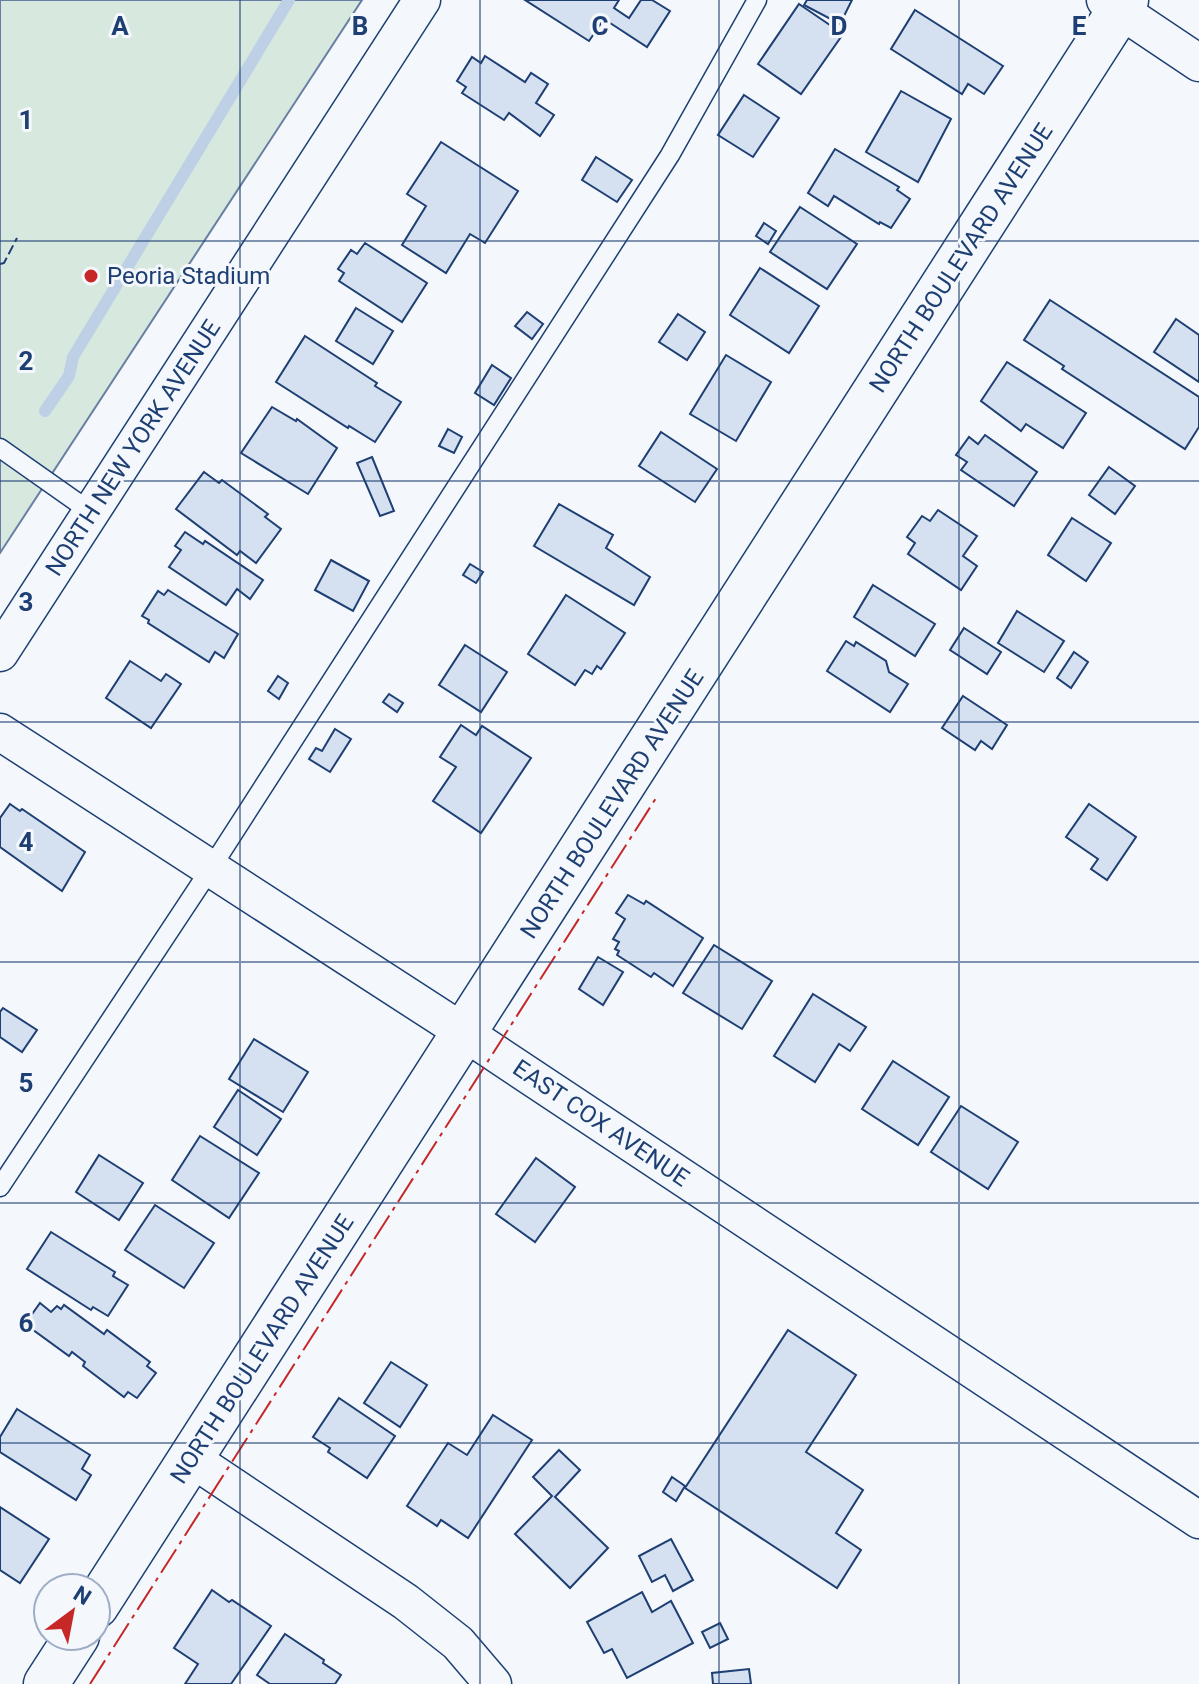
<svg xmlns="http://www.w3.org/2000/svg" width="1199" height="1684" font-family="Roboto,sans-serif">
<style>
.green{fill:#d7e8df;stroke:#687fa3;stroke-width:2}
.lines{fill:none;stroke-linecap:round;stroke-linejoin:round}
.stream{stroke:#bed0e5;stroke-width:12}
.building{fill:#d5e0f0;stroke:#1d3f73;stroke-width:2}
.service-casing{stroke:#1d3f73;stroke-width:21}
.minor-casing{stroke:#1d3f73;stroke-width:39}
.tertiary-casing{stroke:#1d3f73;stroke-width:47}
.service{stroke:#f4f7fb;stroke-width:18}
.minor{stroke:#f4f7fb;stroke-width:36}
.tertiary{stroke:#f4f7fb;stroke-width:44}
.fence{stroke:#1d3f73;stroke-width:2;stroke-dasharray:10 4;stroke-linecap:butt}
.power{stroke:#c62828;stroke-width:2;stroke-dasharray:28 6 4 6;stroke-linecap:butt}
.grid{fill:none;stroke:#1d3f73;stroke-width:2;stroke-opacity:0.55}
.poi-dot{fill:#c62828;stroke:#f4f7fb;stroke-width:3}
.labels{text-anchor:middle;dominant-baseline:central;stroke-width:6;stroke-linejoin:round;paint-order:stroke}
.street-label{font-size:24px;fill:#1d3f73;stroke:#f4f7fb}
.poi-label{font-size:24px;fill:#1d3f73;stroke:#f4f7fb;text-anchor:start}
.grid-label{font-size:26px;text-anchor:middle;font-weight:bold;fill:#1d3f73;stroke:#f4f7fb;stroke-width:6;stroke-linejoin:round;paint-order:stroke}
</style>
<rect width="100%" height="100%" fill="#f4f7fb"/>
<!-- green -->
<polygon class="green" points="0,0 362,0 0,553"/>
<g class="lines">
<!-- stream -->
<polyline class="stream" points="45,411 69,376 73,357 289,0"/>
</g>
<!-- building -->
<g class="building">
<polygon points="525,0 619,0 614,8 629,18 641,0 652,0 670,11 647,47 604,19 589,41"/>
<polygon points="807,0 852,0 840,24 804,5"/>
<polygon points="799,4 843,34 801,94 758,64"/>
<polygon points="915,10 1003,66 984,94 968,84 962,94 891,49"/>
<polygon points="485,56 525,82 531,73 548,84 536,103 554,115 540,136 509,113 504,120 462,93 466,87 457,81 472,57 481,63"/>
<polygon points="901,91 951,119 918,182 866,152"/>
<polygon points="744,95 779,118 753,157 718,135"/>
<polygon points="441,142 518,191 485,243 470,234 446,273 402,245 426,206 407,194"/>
<polygon points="835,149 899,187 897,190 910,199 891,228 880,222 879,224 834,196 828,206 808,193"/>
<polygon points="596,157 632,180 617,202 582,180"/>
<polygon points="800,207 857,244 827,289 770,252"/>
<polygon points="764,223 776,231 768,244 756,236"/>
<polygon points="365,243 427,283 402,322 339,281 344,273 338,269 351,250 357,254"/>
<polygon points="760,268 819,306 789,353 730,315"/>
<polygon points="1050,300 1199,397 1199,427 1185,449 1062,369 1064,366 1024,340"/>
<polygon points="356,308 393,331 373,364 336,341"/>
<polygon points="527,312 543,324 532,339 515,326"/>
<polygon points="678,314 705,332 687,360 659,342"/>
<polygon points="1176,319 1199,335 1199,382 1154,352"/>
<polygon points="305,336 377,383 375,386 401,402 375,442 349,426 348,428 276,382"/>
<polygon points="726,355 771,382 736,441 690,414"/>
<polygon points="1007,362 1086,413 1063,448 1026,424 1021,431 981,401"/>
<polygon points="492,365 511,378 494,405 475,393"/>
<polygon points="272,407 296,421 297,419 337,448 308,494 241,453"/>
<polygon points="448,429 462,437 454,453 439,446"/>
<polygon points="661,432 717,469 695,502 639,466"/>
<polygon points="985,435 1037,472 1014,506 961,470 967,462 956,455 969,437 978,444"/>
<polygon points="372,457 394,511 380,516 357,463"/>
<polygon points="1109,467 1135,486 1115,514 1089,495"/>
<polygon points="204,472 219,483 222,480 268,514 265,517 281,529 256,563 240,551 237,555 176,509"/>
<polygon points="559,504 613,535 606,548 650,577 634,605 534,546"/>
<polygon points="938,510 977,536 963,556 977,566 961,590 908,554 915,543 907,537 922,516 930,521"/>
<polygon points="1072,518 1111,543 1086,581 1048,555"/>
<polygon points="185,532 203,544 205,541 263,580 250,599 237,589 226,605 169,567 181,550 175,546"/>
<polygon points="331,560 369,581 353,611 315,590"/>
<polygon points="470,564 483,572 476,583 463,575"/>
<polygon points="873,585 935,624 915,656 854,617"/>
<polygon points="168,590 238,634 224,658 215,652 209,662 148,623 149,620 142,616 158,591 164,595"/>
<polygon points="566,595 625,633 601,669 597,666 592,674 585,670 575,685 528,654"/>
<polygon points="1017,611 1064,641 1044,672 998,643"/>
<polygon points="964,628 1001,652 987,674 950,650"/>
<polygon points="846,641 854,646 856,642 886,661 889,672 908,684 890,712 827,671"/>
<polygon points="465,645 507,672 481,712 439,685"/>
<polygon points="1074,652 1088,662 1071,688 1057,678"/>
<polygon points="130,661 161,681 166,674 181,684 151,728 106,698"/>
<polygon points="278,676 288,683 279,699 268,691"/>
<polygon points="389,694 403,703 397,712 383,702"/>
<polygon points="963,696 1007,725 992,749 981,741 975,750 942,728"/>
<polygon points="461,725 476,735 482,726 531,758 481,833 433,801 456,767 440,757"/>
<polygon points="335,729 351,739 330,772 309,759 316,748 322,751"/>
<polygon points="10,804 20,811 22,809 85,852 62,891 0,847 0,818"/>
<polygon points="1089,804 1136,837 1107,880 1091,869 1098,859 1066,837"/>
<polygon points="628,895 644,904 646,901 703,938 673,986 654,973 651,977 617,955 619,951 615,949 619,942 613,939 625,919 616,913"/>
<polygon points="714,945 772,981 742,1029 683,993"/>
<polygon points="598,957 623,972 603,1005 579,989"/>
<polygon points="813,994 866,1027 850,1051 839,1044 815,1082 774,1056"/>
<polygon points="3,1008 37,1030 22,1052 0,1037 0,1012"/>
<polygon points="254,1039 308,1072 283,1112 229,1079"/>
<polygon points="893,1061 949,1097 918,1145 862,1109"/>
<polygon points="238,1090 281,1119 257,1155 214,1127"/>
<polygon points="961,1106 1018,1142 988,1189 931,1152"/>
<polygon points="200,1136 259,1173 229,1218 172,1180"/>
<polygon points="99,1155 143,1183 119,1220 76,1192"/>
<polygon points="536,1158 575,1187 535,1242 496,1214"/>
<polygon points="155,1205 214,1243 184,1288 125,1250"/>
<polygon points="51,1232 115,1272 113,1276 128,1285 108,1316 93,1307 91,1310 27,1269"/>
<polygon points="40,1303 51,1312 57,1306 61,1309 64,1305 104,1334 107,1330 150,1362 147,1366 156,1373 137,1398 128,1392 124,1397 83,1366 85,1362 72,1352 69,1356 25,1324"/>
<polygon points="788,1330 856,1375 806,1452 863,1490 836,1533 861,1550 837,1588 685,1488"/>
<polygon points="391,1362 427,1385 400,1427 364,1403"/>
<polygon points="339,1398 395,1436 367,1478 328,1452 330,1448 313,1437"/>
<polygon points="17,1409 90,1455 82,1469 91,1475 76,1500 0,1452 0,1437"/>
<polygon points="493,1415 532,1440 468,1538 441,1520 437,1526 407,1506 448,1443 467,1455"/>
<polygon points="559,1450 580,1470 555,1497 608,1548 570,1588 515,1534 552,1496 533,1477"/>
<polygon points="672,1477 685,1486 676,1501 663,1492"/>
<polygon points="0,1507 49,1539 20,1583 0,1570"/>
<polygon points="671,1539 693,1580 673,1591 665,1575 652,1582 639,1556"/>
<polygon points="212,1590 229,1602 232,1600 271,1626 231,1684 185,1684 198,1664 174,1648"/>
<polygon points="642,1592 652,1612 671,1601 693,1643 627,1678 612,1649 604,1653 587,1622"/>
<polygon points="720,1623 728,1639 710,1648 702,1632"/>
<polygon points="285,1634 324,1660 323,1663 341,1675 335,1684 270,1684 257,1675"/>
<polygon points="749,1669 751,1684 713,1684 712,1673"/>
</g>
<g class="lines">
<!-- service casing -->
<g class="service-casing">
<g id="service">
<polyline points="0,448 91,512"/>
<polyline points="0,1187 211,868 670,155 757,0"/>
</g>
</g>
<!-- minor casing -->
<g class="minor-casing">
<g id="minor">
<polyline points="1105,0 1199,63"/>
<polyline points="0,653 422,0"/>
<polyline points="0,732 465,1033 1199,1520"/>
<polyline points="192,1459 406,1602 458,1643 493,1684"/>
</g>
</g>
<!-- tertiary casing -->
<g class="tertiary-casing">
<g id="tertiary">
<polyline points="96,1606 1126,0"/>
<polyline points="46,1684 77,1636"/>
</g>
</g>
<!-- service -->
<use href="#service" class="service"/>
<!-- minor -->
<use href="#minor" class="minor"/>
<!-- tertiary -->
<use href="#tertiary" class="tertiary"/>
<!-- fence -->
<polyline class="fence" points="0,264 4,263 17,238"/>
<!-- power -->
<polyline class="power" points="90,1684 658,795"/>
</g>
<!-- grid -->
<path class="grid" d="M240,0V1684M480,0V1684M719,0V1684M959,0V1684M0,241H1199M0,481H1199M0,722H1199M0,962H1199M0,1203H1199M0,1443H1199"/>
<!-- markers -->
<circle class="poi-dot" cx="91" cy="276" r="8"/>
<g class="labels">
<!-- street labels -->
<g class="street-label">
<text transform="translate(961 258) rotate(-57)">NORTH BOULEVARD AVENUE</text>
<text transform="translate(133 448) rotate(-57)">NORTH NEW YORK AVENUE</text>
<text transform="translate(612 804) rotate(-57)">NORTH BOULEVARD AVENUE</text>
<text transform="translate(601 1123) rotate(34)">EAST COX AVENUE</text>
<text transform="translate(262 1349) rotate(-57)">NORTH BOULEVARD AVENUE</text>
</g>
<!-- poi labels -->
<g class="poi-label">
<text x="107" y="276">Peoria Stadium</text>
</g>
</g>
<g class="grid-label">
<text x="120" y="35">A</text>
<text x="360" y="35">B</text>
<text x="600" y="35">C</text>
<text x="839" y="35">D</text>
<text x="1079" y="35">E</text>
<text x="26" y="129">1</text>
<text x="26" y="370">2</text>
<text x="26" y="611">3</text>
<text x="26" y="851">4</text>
<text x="26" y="1092">5</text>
<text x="26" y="1332">6</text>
</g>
<!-- north arrow -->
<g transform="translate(72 1612) rotate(32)"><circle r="38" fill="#f4f7fb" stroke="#9eadc5" stroke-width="2"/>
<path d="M0-6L14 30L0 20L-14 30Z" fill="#c62828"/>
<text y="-12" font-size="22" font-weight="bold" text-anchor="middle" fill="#1d3f73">N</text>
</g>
</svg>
